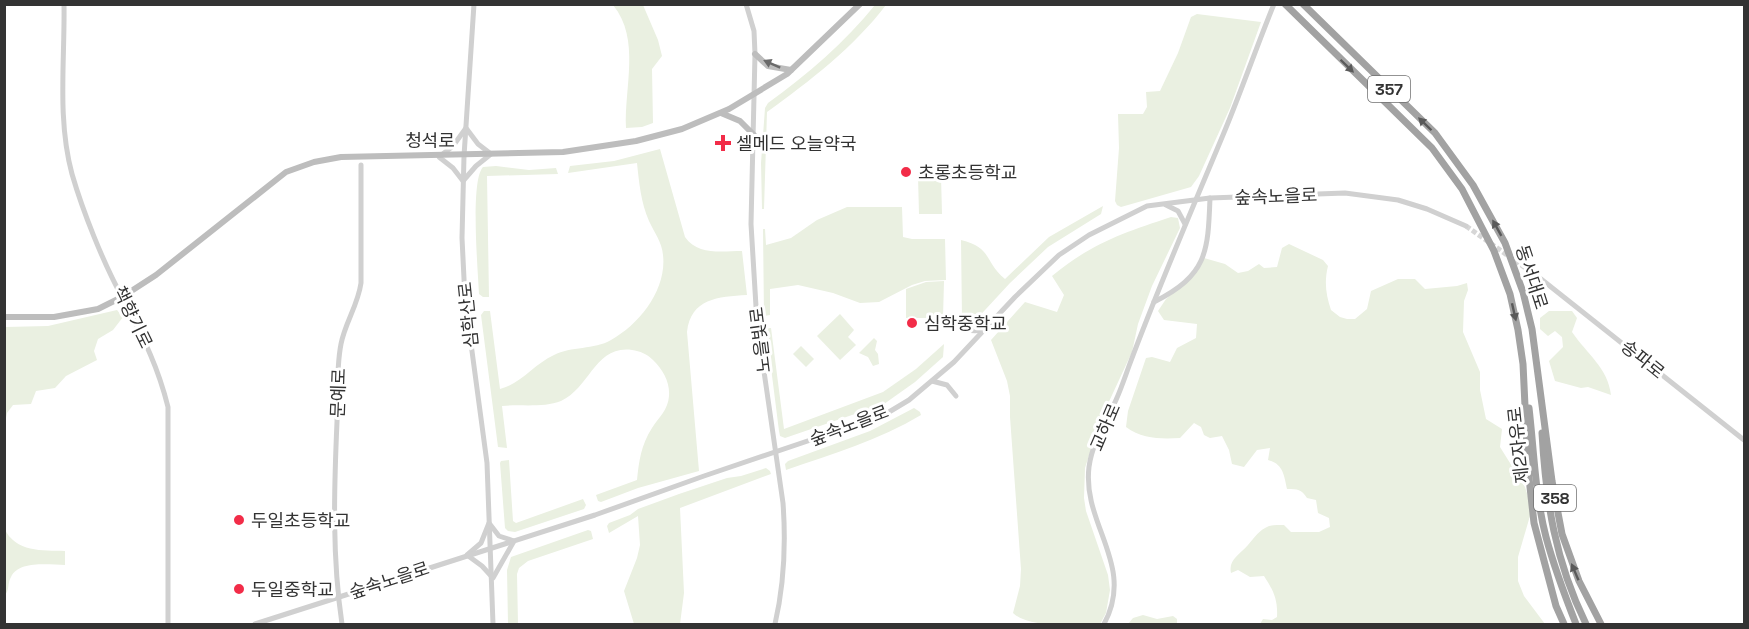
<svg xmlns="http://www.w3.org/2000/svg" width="1749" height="629" font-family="'Space Grotesk','Noto Sans KR',sans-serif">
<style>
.green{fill:#eaf0e1}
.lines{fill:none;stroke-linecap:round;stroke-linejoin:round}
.tertiary-tunnel{stroke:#d6d6d6;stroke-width:5;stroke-dasharray:5 2.5;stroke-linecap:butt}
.tertiary{stroke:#d0d0d0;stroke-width:5}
.secondary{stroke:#bdbdbd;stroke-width:6}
.trunk{stroke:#a2a2a2;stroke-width:7}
.oneway{fill:#6a6a6a}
.oneway2{fill:#5a5a5a}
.poi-dot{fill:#f22c48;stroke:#fff;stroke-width:2}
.labels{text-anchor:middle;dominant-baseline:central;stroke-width:6;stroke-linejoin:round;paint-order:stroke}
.shield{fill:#fff;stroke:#707070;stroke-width:1.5}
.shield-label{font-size:16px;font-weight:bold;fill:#333}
.street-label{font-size:18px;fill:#333;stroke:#fff}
.poi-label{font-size:18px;fill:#333;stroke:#fff;text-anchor:start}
</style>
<rect width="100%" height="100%" fill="#fff"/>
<!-- green -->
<g class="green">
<path d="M613,5H643L658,40L662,56L652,69L653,123L642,127L626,128C624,88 641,39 613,5Z"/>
<path d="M875,5H886C854,47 810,81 767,112L764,209H762L761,163L765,108L768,103C807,75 845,42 875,5Z"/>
<polygon points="1197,14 1261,22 1230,108 1199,176 1191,187 1121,207 1117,205 1115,201 1119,148 1118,114 1143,114 1147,107 1146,92 1160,91 1178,53 1191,17"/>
<path d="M660,149L685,237C698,256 723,251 742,251L747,295C718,297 691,298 687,332L699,471L638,488L601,502L598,501L596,495L637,480C639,461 641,445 652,428C659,417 668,410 669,396C670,382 663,370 653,360C647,354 640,351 632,350C595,345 590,388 561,401C544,408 521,404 502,406L507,448L498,447L481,315L484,311H490L500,389C521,384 534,364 554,355C571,346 594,350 611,340C640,324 667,289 663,255C662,242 654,232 649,221C641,203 639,182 637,163L568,173L570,166L614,161Z"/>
<path d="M496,166L529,170L556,168L558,174L487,176L489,297H483L479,294C478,271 470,181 483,167Z"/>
<polygon points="918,176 941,176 942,214 919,214"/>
<path d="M1103,206L1101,214L1048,247L1010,283L973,323L965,322L962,318L961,240C993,248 984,262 1005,279L1049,237Z"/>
<polygon points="847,207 902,207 903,237 912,239 945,239 946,280 925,281 912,285 879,302 860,303 833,293 798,285 770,289 770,315 764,316 763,229 765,229 766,245 791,238 817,220"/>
<path d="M1171,217L1178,218L1180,228L1152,286L1138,324L1132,352L1100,421L1085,468L1084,498L1086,511L1108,575L1110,590L1106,613L1100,624C1078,624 1028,629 1013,613L1020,586L1021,569L1010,417V396L1007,381L991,340L1025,302L1057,312L1064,295L1052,276C1092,243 1123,233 1171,217Z"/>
<path d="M1289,244L1323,260L1328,266C1324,282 1326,295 1331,310L1340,317L1347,319H1355L1367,309L1371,291L1398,279H1415L1425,289L1457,286L1467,283L1468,290L1464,301L1463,332L1480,372V390L1486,419L1502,429L1500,447L1525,487L1532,509L1518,557V581L1524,596L1545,624H1260L1263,619L1272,620L1277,617C1278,599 1273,590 1264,576L1250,577L1238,570L1231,573C1228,560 1240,554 1248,545C1255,537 1259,530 1269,526C1274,525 1279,525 1284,525L1291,532H1319L1330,527L1329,518L1318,513L1316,500L1307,498C1301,489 1298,489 1287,489C1284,475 1283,464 1268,460L1270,448L1257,450L1244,467L1232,464L1229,450L1222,436L1210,438L1204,435L1201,427L1194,423L1180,438C1161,439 1142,439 1126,427L1128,411L1146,358L1152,357L1170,362L1177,348L1196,338L1197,324L1164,320L1158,311L1166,299L1183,284L1204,258L1225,264L1238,273L1248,271L1259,264L1264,268L1277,267L1282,248Z"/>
<polygon points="944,281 943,318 906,318 906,289 926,282"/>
<polygon points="117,310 123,317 113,330 98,339 94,351 97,360 66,376 55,388 36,391 31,404 13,405 7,413 5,423 5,327 48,326"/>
<path d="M1549,311H1572L1577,318L1572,332C1587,354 1608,368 1611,395L1588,387L1581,388L1555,381L1549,361L1563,347L1562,337L1555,331L1548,336L1540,329V318Z"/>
<polygon points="840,314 854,330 848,337 856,345 840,360 817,336"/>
<polygon points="766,328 771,328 784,429 883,392 916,369 944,344 943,357 915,382 884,404 785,438 780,436 779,431"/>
<polygon points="874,338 877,341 875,350 878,354 879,364 873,366 868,357 859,353"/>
<polygon points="801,346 814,359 806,367 793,354"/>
<path d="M914,408L920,412L921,415C879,440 832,454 786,470L785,464L788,461L870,431Z"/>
<polygon points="509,460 513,521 516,523 583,499 586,505 584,509 515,532 508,531 505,528 500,463 501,461"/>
<polygon points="766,468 770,471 771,474 680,508 684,593 680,624 634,624 624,591 637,558 640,545 638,516 609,533 607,526 609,523 630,515 638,509 679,494 727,478 741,476"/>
<path d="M4,528C16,553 42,550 65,551V565C50,565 19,560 11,577C7,584 10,589 5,595Z"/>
<polygon points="588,530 591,531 593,539 528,561 519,568 517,574 518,624 508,624 507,570 511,557"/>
<polygon points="1143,615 1157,619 1173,616 1177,619 1177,624 1128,624 1133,618"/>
</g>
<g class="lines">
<!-- tertiary-tunnel -->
<polyline class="tertiary-tunnel" points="1466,226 1541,279"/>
<!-- tertiary -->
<g class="tertiary">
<path d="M64,4C65,60 57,119 72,174C83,212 103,262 122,297C142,336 157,363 168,407V624"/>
<polyline points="474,4 464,156 462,238 465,299 487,463 493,624"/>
<path d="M746,4L754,31L755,54L751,224L757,323L783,503C786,544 784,585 775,624"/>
<polygon points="466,128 478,144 491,154 476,166 463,181 453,168 439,157 453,146"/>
<polyline points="1166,205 1178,211 1185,224"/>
<polyline points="1541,279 1744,440"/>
<path d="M1154,302C1207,275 1208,253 1210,198"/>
<path d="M956,318C964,331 969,332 984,330"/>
<polyline points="932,381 947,385 956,396"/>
<polygon points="489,523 499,536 514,541 493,578 482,566 467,555 481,543"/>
<polyline points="255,624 595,515 704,476 855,425 889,412 909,400 954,362 1015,297 1059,255 1089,235 1147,206 1210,198 1345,193 1398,200 1427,209 1466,226"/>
<path d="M342,624C332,557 334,490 337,422C338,397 336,369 341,344C345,323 358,305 361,283V165"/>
<path d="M1104,624C1136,565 1082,525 1089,467C1092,443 1106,422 1116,400C1121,389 1125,377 1129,366C1158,288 1191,212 1223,135C1241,92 1256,48 1274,4"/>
</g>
<!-- secondary -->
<g class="secondary">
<polyline points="755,54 768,66 791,70"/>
<polyline points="721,113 740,121 754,135"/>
<polyline points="4,317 54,317 98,309 122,297 156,275 286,172 314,162 341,157 563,152 636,141 682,129 729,109 787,74 860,4"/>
</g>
<!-- trunk -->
<g class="trunk">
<polyline points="1285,4 1432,148 1462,189 1494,251 1510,294 1518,330 1523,364 1528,469 1534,523 1556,606 1564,624"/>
<polyline points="1303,4 1435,133 1473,185 1505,243 1523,292 1532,329 1552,481 1562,534 1579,581 1601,624"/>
<path d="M1529,408C1534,451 1535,495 1546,537C1554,567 1565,596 1576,624"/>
<path d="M1542,433C1546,502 1555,561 1586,624"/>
</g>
</g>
<!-- one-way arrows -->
<defs><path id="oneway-solid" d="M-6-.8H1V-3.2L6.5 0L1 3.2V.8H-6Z" transform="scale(1.5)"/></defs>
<use class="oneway" href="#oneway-solid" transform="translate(772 64) rotate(-156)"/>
<g class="oneway2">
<use href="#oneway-solid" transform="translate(1347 66) rotate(44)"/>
<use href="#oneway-solid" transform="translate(1425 124) rotate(-136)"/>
<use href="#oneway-solid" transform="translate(1497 228) rotate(-119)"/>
<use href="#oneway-solid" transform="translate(1514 312) rotate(77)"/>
<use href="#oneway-solid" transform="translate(1575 572) rotate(-113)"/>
</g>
<!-- markers -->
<g class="poi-dot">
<path d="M720 134h6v6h6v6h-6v6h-6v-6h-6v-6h6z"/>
<circle cx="906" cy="172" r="6"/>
<circle cx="912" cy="323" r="6"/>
<circle cx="239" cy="520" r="6"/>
<circle cx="239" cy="589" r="6"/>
</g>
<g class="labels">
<!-- shield labels -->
<g class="shield">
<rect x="1368" y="76" width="42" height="26" rx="4.5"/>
<rect x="1534" y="485" width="42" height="26" rx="4.5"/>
</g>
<g class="shield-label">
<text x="1389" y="89">357</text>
<text x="1555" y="498">358</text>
</g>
<!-- street labels -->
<g class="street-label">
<text x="430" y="140">청석로</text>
<text transform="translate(1276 196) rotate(-2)">숲속노을로</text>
<text transform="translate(1532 277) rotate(72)">동서대로</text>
<text transform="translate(468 315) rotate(-96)">심학산로</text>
<text transform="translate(133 317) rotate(64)">책향기로</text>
<text transform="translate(760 340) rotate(-97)">노을빛로</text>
<text transform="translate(1643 359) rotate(39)">송파로</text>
<text transform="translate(338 393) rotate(-88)">문예로</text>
<text transform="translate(849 425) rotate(-21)">숲속노을로</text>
<text transform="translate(1105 427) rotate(-67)">교하로</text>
<text transform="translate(1518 445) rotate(-96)">제2자유로</text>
<text transform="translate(389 580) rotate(-18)">숲속노을로</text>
</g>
<!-- poi labels -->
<g class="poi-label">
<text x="736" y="143">셀메드 오늘약국</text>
<text x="918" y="172">초롱초등학교</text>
<text x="924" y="323">심학중학교</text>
<text x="251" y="520">두일초등학교</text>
<text x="251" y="589">두일중학교</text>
</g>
</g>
<!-- border -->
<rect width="1749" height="629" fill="none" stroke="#333333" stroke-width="12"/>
</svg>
